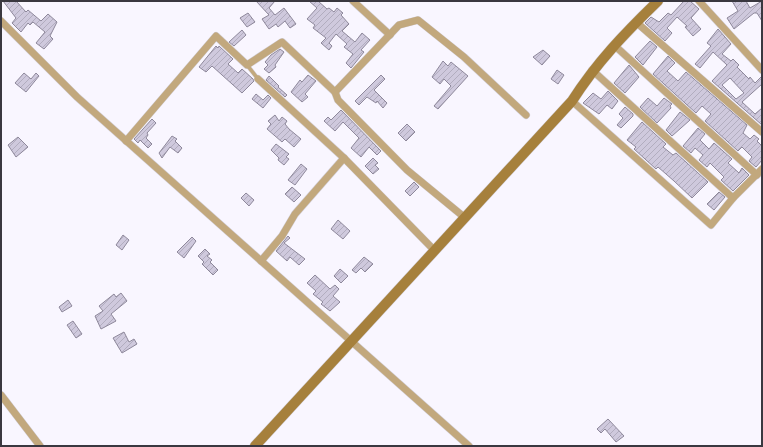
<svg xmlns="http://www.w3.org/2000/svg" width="763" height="447" font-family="Literata,serif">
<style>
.building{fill:url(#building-hatch);stroke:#8e889b;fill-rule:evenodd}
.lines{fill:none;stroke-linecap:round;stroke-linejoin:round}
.lane-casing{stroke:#d3d0d9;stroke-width:4.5}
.street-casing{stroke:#d3d0d9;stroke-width:8}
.secondary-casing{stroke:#d3d0d9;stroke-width:11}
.lane{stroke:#c2a87d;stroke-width:3.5}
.street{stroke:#c2a87d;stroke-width:7}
.secondary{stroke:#a6803c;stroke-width:10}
</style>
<defs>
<pattern id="building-hatch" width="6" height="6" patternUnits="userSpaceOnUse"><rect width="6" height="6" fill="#cfc9dd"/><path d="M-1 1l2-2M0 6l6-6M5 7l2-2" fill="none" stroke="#b2adbf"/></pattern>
</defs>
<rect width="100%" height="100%" fill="#f9f6ff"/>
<!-- building -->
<g class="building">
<polygon points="3,1 16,1 26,12 28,10 41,21 48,14 57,22 50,36 53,39 44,49 36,43 45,32 33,22 30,25 28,23 21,32 12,23 16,18"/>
<polygon points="256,1 275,1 269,8 275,15 284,8 296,24 290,28 285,21 278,27 276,24 269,29 262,19 269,15"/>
<polygon points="309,1 318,1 327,9 329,8 334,12 337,8 343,13 341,15 349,24 342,31 355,42 362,33 370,40 361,50 364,52 351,68 346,63 353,54 344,47 347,44 336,34 329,43 332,46 329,50 321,43 326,38 313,28 315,25 307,19 317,8"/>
<polygon points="684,1 690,1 699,9 691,18 701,29 693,36 685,27 687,26 677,17 667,28 672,33 665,41 645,23 651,17 659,22 668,13 671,15"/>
<polygon points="732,1 746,1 750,8 762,1 762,21 757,13 754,13 734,29 727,18 738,11"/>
<polygon points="248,13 255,22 247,27 240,18"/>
<path d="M718,29L731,44L722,54L731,61L733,59L739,65L737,67L749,79L750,77L755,83L762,76V84L742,102L755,114L762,108V125L712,81L727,65L713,52L700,68L695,64L711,46L707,43ZM730,78L744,93L736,99L722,85Z"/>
<polygon points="242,30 246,35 234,46 229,42"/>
<polygon points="650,41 657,47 643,65 635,57"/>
<polygon points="216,46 218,48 219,46 233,59 228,64 238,73 242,69 253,79 254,81 242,93 212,66 206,72 199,67"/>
<polygon points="280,49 284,52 275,65 276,67 269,73 264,69 268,65 265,62 271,55"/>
<polygon points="543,50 550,56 542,65 533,57"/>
<polygon points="668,56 675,63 667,71 678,81 686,72 747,125 743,133 750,139 754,135 759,139 757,141 762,146 762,160 756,167 749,161 752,157 742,147 738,151 705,121 711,114 702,106 696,113 653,74"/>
<polygon points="443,61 448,66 451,62 468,76 438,109 434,106 451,86 444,79 440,84 432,77"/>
<polygon points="629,65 639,77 625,93 614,83"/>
<polygon points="557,70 564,75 558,84 551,79"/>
<polygon points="24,73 31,79 36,73 39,76 26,92 15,83"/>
<polygon points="308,75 316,81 305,94 308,97 302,102 291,92 300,80 302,82"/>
<polygon points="381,75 385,79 374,90 387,103 383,108 377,101 376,103 367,97 359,105 355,101"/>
<polygon points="269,76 279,86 278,87 287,95 285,97 266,80"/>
<polygon points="608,91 618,101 612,109 607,105 599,114 583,103 593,93 601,99"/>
<polygon points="256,94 263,100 268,95 271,98 263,108 252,99"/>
<polygon points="648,98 657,106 664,98 672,104 670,106 671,108 657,123 640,107"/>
<polygon points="625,107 633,114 633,116 621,128 617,125 623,118 619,114"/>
<polygon points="341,110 381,151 377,155 369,147 361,157 351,148 359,138 343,122 335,131 324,121 328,117 331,120"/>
<polygon points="680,112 690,120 672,136 666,130"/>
<polygon points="275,115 279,121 282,117 287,121 285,124 289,129 301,139 294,147 285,139 282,142 267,129 271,124 268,121"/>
<polygon points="152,119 156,123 147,133 148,135 146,138 152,144 148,148 140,140 138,143 134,139"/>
<polygon points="642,122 666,144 663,147 673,155 676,153 708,182 692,198 674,181 658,167 656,169 634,149 636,147 627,140"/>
<polygon points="407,124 415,132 406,141 398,133"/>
<polygon points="698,128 705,134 700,140 709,149 714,143 732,159 728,163 739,173 742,168 749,175 733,191 721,180 724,177 710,163 707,167 699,160 703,155 695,148 691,153 683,146"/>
<polygon points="172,136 177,139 175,141 182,148 178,153 170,147 162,158 159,153"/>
<polygon points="18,137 28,147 16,157 8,145"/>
<polygon points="276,144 289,154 286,157 289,159 284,165 278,160 279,158 271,150"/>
<polygon points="373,158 378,163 375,165 379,169 373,174 365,166"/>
<polygon points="301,164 307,169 295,185 288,180"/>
<polygon points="414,182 419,187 410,196 405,191"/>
<polygon points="292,187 301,195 294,202 285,194"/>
<polygon points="719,192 725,197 714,210 707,204"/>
<polygon points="246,193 254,200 249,206 241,198"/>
<polygon points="338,220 350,231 343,239 331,229"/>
<polygon points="123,235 129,240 122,250 116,245"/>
<polygon points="288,236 290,238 284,243 305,259 299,265 290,257 287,261 276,251"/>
<polygon points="192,237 196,241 184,258 177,252"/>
<polygon points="205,249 210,254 207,256 212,260 210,262 218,270 213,275 202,264 204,262 198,256"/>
<polygon points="364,257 373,264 365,272 361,268 356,273 352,270"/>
<polygon points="340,269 348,276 341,283 334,276"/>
<polygon points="315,275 330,289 335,285 339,289 333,296 340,302 330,311 321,304 323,302 313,294 316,291 307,283"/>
<polygon points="121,293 127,301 111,314 116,321 101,329 95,316 103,311 99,306 114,294 116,297"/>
<polygon points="68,300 72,306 62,312 59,307"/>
<polygon points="73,321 82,334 76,338 67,325"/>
<polygon points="124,332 129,342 134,339 137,344 122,353 113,338"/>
<polygon points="608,419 624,436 616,442 605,429 601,433 597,429"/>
</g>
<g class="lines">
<!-- lane casing -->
<g class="lane-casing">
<polyline id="lane" points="247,65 258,79"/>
</g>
<!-- street casing -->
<g class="street-casing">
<g id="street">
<polyline points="353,1 390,35"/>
<polyline points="699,1 762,70"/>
<polyline points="1,21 77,97 469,446"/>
<polyline points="636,22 762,132"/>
<polyline points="614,45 757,175"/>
<polyline points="592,70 733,198"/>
<polyline points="258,79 344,158 434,250"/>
<polyline points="335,92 399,25 418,20 464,57 526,115"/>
<polyline points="572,101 711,225 733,198 762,169"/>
<polyline points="126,141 216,36 247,65 282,42 335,92 338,100 407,170 464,217"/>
<polyline points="261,261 282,236 295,214 344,158"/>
<polyline points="1,395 40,446"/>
</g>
</g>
<!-- secondary casing -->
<g class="secondary-casing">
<path id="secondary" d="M255,446L572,101C597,62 625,33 658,1"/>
</g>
<!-- lane -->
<use href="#lane" class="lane"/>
<!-- street -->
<use href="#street" class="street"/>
<!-- secondary -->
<use href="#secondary" class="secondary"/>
</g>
<!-- border -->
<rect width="763" height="447" fill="none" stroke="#3a3840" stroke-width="4"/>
</svg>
